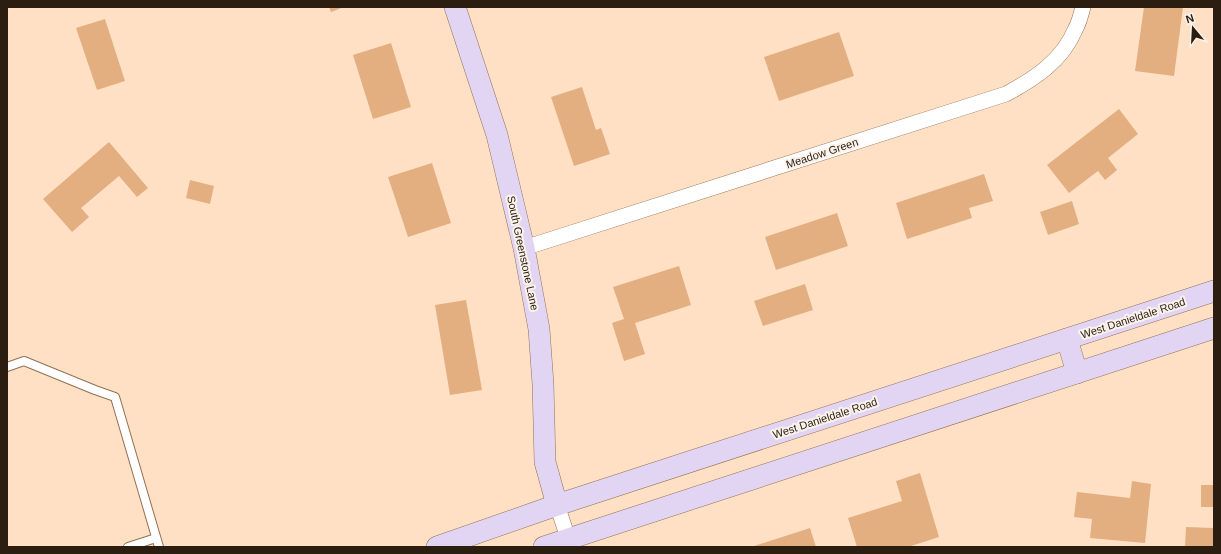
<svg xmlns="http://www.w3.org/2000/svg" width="1221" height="554" font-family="Arial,sans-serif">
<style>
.building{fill:#e3af81}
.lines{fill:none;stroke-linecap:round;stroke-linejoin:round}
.lane-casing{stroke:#937052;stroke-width:10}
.street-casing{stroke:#937052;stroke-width:16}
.secondary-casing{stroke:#937052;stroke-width:22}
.lane{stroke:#fff;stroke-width:8}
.street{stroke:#fff;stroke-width:15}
.secondary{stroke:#e2d5f4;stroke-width:21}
.labels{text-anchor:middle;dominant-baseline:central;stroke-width:4;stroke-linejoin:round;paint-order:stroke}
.street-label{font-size:11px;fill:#2b1d10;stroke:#faf2eb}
</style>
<rect width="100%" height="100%" fill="#ffe0c5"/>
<!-- building -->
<g class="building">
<polygon points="329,7 344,7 331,12"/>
<polygon points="1144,7 1183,7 1174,76 1135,71"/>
<polygon points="105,19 125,81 97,90 76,28"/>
<polygon points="839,32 854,76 779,101 764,57"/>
<polygon points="391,43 411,107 373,119 353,55"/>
<polygon points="582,87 596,130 601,128 610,154 574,166 551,97"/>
<polygon points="1119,109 1138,134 1108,158 1117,170 1105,180 1098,171 1069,193 1047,165"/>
<polygon points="109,142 148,188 137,197 119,176 81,208 89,217 72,232 43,199"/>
<polygon points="432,163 451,223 408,237 388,177"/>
<polygon points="984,174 993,201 969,208 972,218 907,239 896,203"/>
<polygon points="190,180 214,186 210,204 186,198"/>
<polygon points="1072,201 1079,224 1048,235 1040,212"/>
<polygon points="837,213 848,246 776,270 765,237"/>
<polygon points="679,266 691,305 635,323 645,354 624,361 612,323 624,319 613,287"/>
<polygon points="805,284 813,310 763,326 754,301"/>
<polygon points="466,300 482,390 450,395 435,305"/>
<polygon points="920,473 939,537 908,547 857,547 848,518 902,501 896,481"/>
<polygon points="1132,481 1151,484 1145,543 1090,538 1092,519 1074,517 1077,492 1130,498"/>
<rect x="1201" y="485" width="13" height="22"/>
<polygon points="1186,527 1214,528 1214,547 1185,547"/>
<polygon points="810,528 816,547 751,547"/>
</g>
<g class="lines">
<!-- lane casing -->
<g class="lane-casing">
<g id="lane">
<polyline points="7,367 24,361 95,390 115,397 159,547"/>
<polyline points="128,547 156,538"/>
</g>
</g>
<!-- street casing -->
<g class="street-casing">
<g id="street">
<path d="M524,248L1006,94C1034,79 1062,61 1075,30C1079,23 1081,15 1083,7"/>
<polyline points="557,505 571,547"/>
</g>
</g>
<!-- secondary casing -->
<g class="secondary-casing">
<g id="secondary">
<polyline points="455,7 497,135 524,248 539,329 543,384 545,462 557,505"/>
<polyline points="1067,339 1077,373"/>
<polyline points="437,547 557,505 1214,291"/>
<polyline points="544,547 1214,328"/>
</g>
</g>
<!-- lane -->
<use href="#lane" class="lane"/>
<!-- street -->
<use href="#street" class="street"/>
<!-- secondary -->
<use href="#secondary" class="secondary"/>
</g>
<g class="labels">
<!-- street labels -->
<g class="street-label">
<text transform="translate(822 153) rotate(-18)">Meadow Green</text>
<text transform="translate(523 253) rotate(78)">South Greenstone Lane</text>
<text transform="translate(1133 318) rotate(-18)">West Danieldale Road</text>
<text transform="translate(825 418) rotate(-18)">West Danieldale Road</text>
</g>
</g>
<!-- border -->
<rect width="1221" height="554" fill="none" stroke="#2b1d10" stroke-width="16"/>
<!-- north arrow -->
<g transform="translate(1193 28) rotate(342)" stroke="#faf2eb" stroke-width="3" paint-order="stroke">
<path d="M0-3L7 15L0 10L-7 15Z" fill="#2b1d10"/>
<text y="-6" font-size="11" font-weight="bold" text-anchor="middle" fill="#2b1d10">N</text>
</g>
</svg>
